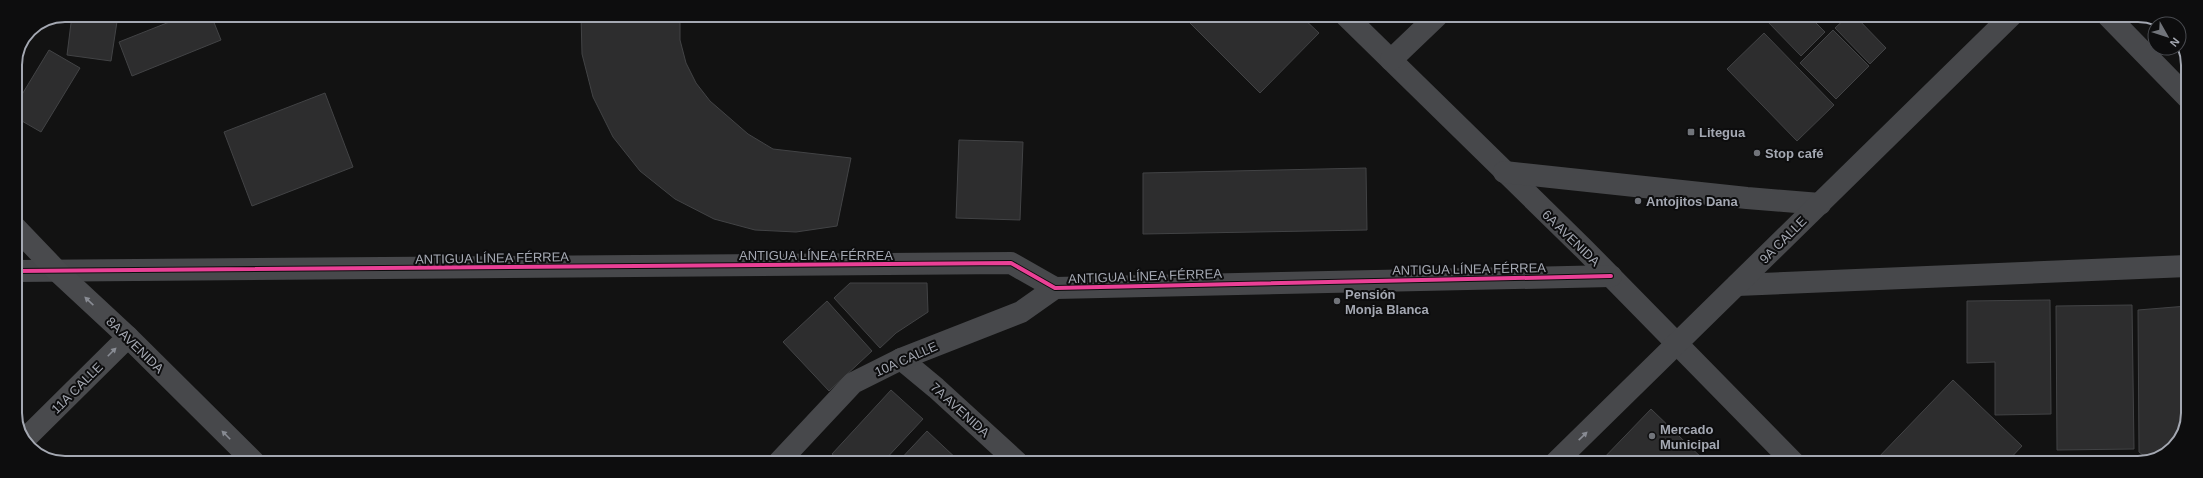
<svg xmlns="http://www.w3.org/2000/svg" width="2203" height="478" font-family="Arial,sans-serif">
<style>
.building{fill:#2d2d2e;stroke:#424345}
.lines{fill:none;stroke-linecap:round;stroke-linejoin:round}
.minor{stroke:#47484b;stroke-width:22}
.major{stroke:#494a4d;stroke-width:22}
.cycleway-casing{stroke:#0d0d0e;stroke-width:6}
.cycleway{stroke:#ea4096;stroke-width:4}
.oneway{fill:#898c94}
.oneway2{fill:#888b93}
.poi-dot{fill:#71747a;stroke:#0d0d0e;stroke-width:1.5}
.labels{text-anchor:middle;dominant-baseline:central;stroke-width:4;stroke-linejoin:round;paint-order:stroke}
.poi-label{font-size:13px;font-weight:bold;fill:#a4a8b2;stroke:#0d0d0e;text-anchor:start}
.street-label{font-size:13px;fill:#a4a8b2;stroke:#0d0d0e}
.rim{fill:none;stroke:#a4a8b2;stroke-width:2}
</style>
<rect width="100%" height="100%" fill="#121212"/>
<!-- building -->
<g class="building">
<polygon points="72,15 118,15 111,61 67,55"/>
<polygon points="187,15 211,15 221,40 132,76 119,42"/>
<polygon points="581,15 680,15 680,40 686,63 696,83 710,101 748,134 773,149 851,158 837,226 796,232 755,230 714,219 675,199 640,171 613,137 593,97 582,54"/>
<polygon points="1182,15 1301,16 1319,33 1260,93"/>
<polygon points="1772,16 1809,16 1825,32 1801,56 1767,21"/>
<polygon points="1848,16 1855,16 1886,48 1870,64 1835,28"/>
<polygon points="1833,30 1869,66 1836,99 1800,63"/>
<polygon points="1764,33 1834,105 1797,141 1727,69"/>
<polygon points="49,50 80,68 41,132 15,117 15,106"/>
<polygon points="325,93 353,167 252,206 224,132"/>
<polygon points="959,140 1023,142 1020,220 956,218"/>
<polygon points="1366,168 1367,230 1143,234 1143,173"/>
<polygon points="850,283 927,283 928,312 896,333 880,348 834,298"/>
<polygon points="2050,300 2051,414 1995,415 1995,362 1967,363 1967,301"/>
<polygon points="827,301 872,351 829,391 783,342"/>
<polygon points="2132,305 2134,449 2057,450 2056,306"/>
<polygon points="2187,306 2187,422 2171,451 2148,459 2139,452 2138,310"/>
<polygon points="1953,380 2022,446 2006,463 1877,463 1875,461"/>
<polygon points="891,390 923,419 883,462 841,462 832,454"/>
<polygon points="1651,409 1707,463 1599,463"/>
<polygon points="927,431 960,462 898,462"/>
</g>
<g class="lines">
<!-- minor -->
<g class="minor">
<polyline points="1346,16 1584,249 1794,463"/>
<polyline points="2108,16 2188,98"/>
<polyline points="1391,60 1437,16"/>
<polyline points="1504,172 1747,198 1820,204"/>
<polyline points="15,271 1011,263 1055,288 1611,276"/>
<polyline points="1737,285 2187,266"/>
<polyline points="128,337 254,462"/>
<polyline points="901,359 936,388 1017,462"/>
<polyline points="779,462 853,383 901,359 1021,312 1055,288"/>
<polyline points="1555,463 2011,16"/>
</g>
<!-- major -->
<polyline class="major" points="15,227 58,272 128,337 25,439"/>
<!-- cycleway casing -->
<g class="cycleway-casing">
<polyline id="cycleway" points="15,271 1011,263 1055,288 1611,276"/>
</g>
<!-- cycleway -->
<use href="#cycleway" class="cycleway"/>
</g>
<!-- one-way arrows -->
<defs><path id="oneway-solid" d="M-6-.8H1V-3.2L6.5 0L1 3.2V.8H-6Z"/></defs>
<g class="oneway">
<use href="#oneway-solid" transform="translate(89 301) rotate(-137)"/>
<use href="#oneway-solid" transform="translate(112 352) rotate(-45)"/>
</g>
<g class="oneway2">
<use href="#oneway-solid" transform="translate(226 435) rotate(-135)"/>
<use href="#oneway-solid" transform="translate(1583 436) rotate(-44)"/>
</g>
<!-- markers -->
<g class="poi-dot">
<rect x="1687" y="128" width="8" height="8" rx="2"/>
<circle cx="1757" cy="153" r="4"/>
<circle cx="1638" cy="201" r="4"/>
<circle cx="1337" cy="301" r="4"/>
<circle cx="1652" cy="436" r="4"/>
</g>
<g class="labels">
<!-- poi labels -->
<g class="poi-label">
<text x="1699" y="132">Litegua</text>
<text x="1765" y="153">Stop café</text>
<text x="1646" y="201">Antojitos Dana</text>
<text x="1345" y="294">Pensión<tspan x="1345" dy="15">Monja Blanca</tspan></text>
<text x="1660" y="429">Mercado<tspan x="1660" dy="15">Municipal</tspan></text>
</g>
<!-- street labels -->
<g class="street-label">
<text transform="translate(1571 238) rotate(44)">6A AVENIDA</text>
<text transform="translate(1783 240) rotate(-45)">9A CALLE</text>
<text x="816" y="255">ANTIGUA LÍNEA FÉRREA</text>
<text transform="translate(492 258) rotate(-1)">ANTIGUA LÍNEA FÉRREA</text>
<text transform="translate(1469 269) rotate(-1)">ANTIGUA LÍNEA FÉRREA</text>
<text transform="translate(1145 276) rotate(-2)">ANTIGUA LÍNEA FÉRREA</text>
<text transform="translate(135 345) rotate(44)">8A AVENIDA</text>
<text transform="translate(906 359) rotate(-24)">10A CALLE</text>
<text transform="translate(77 388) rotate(-45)">11A CALLE</text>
<text transform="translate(960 410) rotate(42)">7A AVENIDA</text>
</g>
</g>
<!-- crop -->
<path d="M0 0H2203V478H0ZM65 22H2138A43 43 0 0 1 2181 65V413A43 43 0 0 1 2138 456H65A43 43 0 0 1 22 413V65A43 43 0 0 1 65 22Z" fill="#0d0d0e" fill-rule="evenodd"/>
<path class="rim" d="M65 22H2138A43 43 0 0 1 2181 65V413A43 43 0 0 1 2138 456H65A43 43 0 0 1 22 413V65A43 43 0 0 1 65 22Z"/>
<!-- north arrow -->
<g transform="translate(2167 36) rotate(129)"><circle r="19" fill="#0d0d0e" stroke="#494b50"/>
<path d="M0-3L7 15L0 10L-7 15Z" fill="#71747a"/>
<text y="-6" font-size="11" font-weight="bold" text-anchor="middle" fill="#a4a8b2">N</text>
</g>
</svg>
